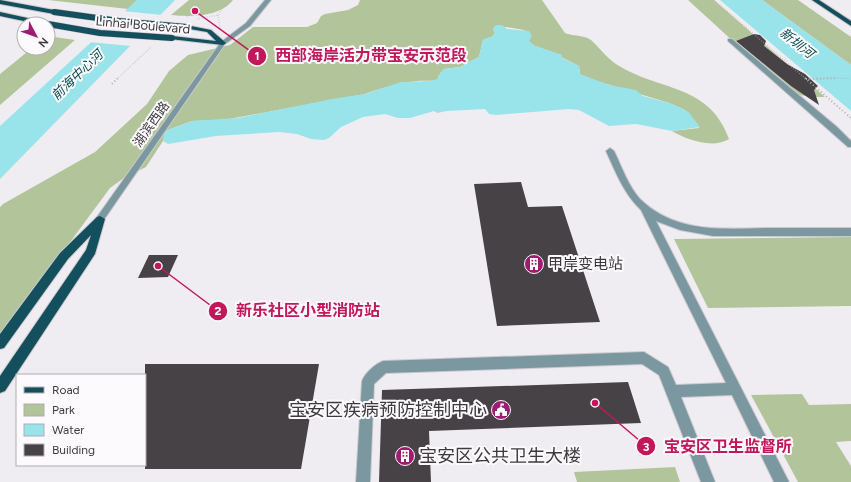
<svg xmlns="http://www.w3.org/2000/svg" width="851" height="482" font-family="Figtree,'Noto Sans SC',sans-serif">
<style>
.green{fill:#b2c59a}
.water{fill:#99e3ea}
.pier{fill:#f0edf2}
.building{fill:#464246}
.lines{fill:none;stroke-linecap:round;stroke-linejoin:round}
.minor-casing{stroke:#ccc9ce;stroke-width:2}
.major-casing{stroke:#ccc9ce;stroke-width:2}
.path-far1{stroke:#b4b1b5;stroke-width:1.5;stroke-dasharray:0.5 2;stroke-linecap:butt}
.path{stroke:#b4b1b5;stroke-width:2;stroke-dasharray:1 2.5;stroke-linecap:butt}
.minor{fill:#7b979f;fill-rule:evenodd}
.major{fill:#144f5d;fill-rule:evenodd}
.major-bridge-casing{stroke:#ccc9ce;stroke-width:7;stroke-linecap:butt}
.major-bridge{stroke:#144f5d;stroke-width:6}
.labels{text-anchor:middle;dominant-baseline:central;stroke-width:4;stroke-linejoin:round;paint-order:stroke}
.far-street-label{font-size:13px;fill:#3c3a3c;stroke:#fdfafe}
.far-water-label{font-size:13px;font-style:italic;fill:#064c51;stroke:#fdfafe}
.poi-label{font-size:15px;fill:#3c3a3c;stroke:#fdfafe;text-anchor:start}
.near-poi-label{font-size:18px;fill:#3c3a3c;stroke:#fdfafe;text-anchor:end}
.leader{fill:none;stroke:#c2185b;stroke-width:1.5}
.callout-dot{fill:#c2185b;stroke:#fdfafe;stroke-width:1.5}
.mark-label{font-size:12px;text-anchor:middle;font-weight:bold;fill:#fff}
.callout-label{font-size:16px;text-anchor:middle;font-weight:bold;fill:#c2185b;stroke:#fdfafe;stroke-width:4;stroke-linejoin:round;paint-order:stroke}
</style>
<rect width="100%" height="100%" fill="#f0edf2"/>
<!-- green -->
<g class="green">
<polygon points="48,0 137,0 128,9"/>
<path d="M189,0H233C220,17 191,17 171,15Z"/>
<path d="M360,0H542L565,33C572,36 585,35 591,40C601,49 609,61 621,67C662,91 710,85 729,139C713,149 687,140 672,131L699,128L689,113L683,109L669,103L587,78L580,74L579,66L561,57V55L535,46L528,41L530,38L524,30L506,27L493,30L495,32L493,36L483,40L479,57L460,67L444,69L439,75L438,79C431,82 425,80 417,81C400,83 381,88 365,94L224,120L192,121L165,131L163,141L146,167L124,178L110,188L0,337V207L3,204L95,152L147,104L169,71L188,55L230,45L253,27H307L317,23L321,16L325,14L348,10L358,5Z"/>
<polygon points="688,0 714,0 825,97 811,97 800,95 792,92 759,65"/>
<polygon points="762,0 798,0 851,37 851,65"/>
<polygon points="48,36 75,40 0,105 0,74 32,48 48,48"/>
<polygon points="851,237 851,306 708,308 674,239"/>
<polygon points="802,394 809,405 851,404 851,441 836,442 851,466 851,482 798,482 751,395"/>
<polygon points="675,467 680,482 577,482 574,472"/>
</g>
<!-- water -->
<g class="water">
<polygon points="137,0 175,0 0,179 0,126"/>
<polygon points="720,0 762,0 851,65 851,111"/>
<polygon points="496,25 502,25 507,29 529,31 532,36 529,41 535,46 562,55 562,58 579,66 580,74 609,85 636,90 643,96 669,103 683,109 689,113 700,127 672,131 636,124 609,126 579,110 569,109 496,115 489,114 485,109 447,111 437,113 434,111 410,118 398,118 385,114 363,117 341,127 329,138 324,140 311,139 297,134 279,132 216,136 168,144 163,141 165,131 192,121 238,118 332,99 365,94 401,82 431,81 438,79 439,75 444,69 460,67 479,57 483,40 493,36 495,32 493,28"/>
</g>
<!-- pier -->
<polygon class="pier" points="123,11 162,15 131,46 89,42"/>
<!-- building -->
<g class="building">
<polygon points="754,34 760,35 766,41 764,46 787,64 805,74 818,86 814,90 819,105 791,86 736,41"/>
<polygon points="521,182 528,207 562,206 600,322 497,326 474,184"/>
<polygon points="149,255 178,255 168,277 138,278"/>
<polygon points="145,364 319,364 301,469 145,469"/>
<polygon points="628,382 641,423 429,431 431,482 379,482 382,390"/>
</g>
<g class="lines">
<!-- minor casing -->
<g class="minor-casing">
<g id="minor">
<polygon points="265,0 271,0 250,26 225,44 103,221 97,221 95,219 97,217 221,42 246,23"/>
<polygon points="728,39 732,39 837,127 851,141 851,147 848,147 728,41"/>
<path d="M610,148L614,151C622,167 628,186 640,199C675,233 721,229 766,228C794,228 823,228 851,228V236H713L680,230L656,221L789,482H774L732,395L681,397L715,482H701L659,375L642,364L386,373L374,384L370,482H356L362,381C365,373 375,364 383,361L644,352L668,367L676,385L726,383L641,210C624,194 616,173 606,151Z"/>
</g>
</g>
<!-- major casing -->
<g class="major-casing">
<g id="major">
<polygon points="0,0 54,10 57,12 54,14 0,4"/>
<polygon points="812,0 819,0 851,21 851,26"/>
<polygon points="0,12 46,22 49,24 38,24 0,16"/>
<polygon points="186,25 211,30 226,43 223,45 170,39 169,38 172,36 216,41 207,32 184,28 183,27"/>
<polygon points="100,216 105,219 95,254 5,391 0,393 0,376 86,250 91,235 68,259 4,348 0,349 0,334 60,253 97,217"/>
</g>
</g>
<!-- path-far1 -->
<g class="path-far1">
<polyline points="110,0 110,5"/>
<polyline points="714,0 806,79"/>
<polyline points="768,0 851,61"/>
<polyline points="218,15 220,28"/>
<polyline points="187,17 211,0"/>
<polyline points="197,19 218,15 229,0"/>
<polyline points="117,79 151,47"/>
<polyline points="806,79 851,78"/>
</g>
<!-- path -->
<g class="path">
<polyline points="805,78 851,118"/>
<polyline points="806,79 836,78"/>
<polyline points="112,84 118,78"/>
</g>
<!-- minor -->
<use href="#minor" class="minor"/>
<!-- major -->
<use href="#major" class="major"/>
<!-- major-bridge casing -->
<g class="major-bridge-casing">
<g id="major-bridge">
<polyline points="54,12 119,21 186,27"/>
<polyline points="48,24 100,33 172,38"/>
</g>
</g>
<!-- major-bridge -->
<use href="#major-bridge" class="major-bridge"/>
</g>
<!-- icons -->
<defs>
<g id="building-disc" transform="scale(1)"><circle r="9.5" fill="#9b1c71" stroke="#fdfafe"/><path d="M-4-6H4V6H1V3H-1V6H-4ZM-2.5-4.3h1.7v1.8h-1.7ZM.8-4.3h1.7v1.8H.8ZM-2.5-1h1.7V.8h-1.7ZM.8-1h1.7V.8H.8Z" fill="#fff"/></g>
<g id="civic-disc" transform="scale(1)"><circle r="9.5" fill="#9b1c71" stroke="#fdfafe"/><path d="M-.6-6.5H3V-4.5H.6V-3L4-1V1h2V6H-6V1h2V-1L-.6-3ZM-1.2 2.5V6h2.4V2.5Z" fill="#fff"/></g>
</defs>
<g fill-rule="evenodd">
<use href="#building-disc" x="534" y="264"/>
<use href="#civic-disc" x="501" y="410"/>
<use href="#building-disc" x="405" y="456"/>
</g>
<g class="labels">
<!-- far-street labels -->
<g class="far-street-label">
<text transform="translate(143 25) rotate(5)">Linhai Boulevard</text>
<text transform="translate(151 124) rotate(-55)">湖滨西路</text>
</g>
<!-- far-water labels -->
<g class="far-water-label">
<text transform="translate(797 43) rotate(39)">新圳河</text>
<text transform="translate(77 75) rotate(-44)">前海中心河</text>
</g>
<!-- poi labels -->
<g class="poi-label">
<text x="548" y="264">甲岸变电站</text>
</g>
<!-- near-poi labels -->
<g class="near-poi-label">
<text x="487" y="410">宝安区疾病预防控制中心</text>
<text x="419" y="456" text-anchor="start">宝安区公共卫生大楼</text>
</g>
</g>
<!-- callouts -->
<path class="leader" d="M195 11L257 56M158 266L218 311M595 403L646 446"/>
<g class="callout-dot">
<circle cx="195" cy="11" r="4"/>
<circle cx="158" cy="266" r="4"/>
<circle cx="595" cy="403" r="4"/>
<circle cx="257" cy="56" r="10"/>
<circle cx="218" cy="311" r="10"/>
<circle cx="646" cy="446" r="10"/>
</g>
<g class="mark-label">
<text x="257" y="60">1</text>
<text x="218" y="315">2</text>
<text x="646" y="451">3</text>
</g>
<g class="callout-label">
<text x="371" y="61">西部海岸活力带宝安示范段</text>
<text x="308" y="316">新乐社区小型消防站</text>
<text x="728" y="452">宝安区卫生监督所</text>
</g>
<!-- legend -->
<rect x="16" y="374" width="130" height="92" fill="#fdfafe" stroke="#b0adb0"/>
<rect x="24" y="387" width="20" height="6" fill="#144f5d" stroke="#b0adb0"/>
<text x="52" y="394" font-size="12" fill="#3c3a3c">Road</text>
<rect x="24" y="404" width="20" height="12" fill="#b2c59a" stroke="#b0adb0"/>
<text x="52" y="414" font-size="12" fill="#3c3a3c">Park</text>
<rect x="24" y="424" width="20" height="12" fill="#99e3ea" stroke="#b0adb0"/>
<text x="52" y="434" font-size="12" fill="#3c3a3c">Water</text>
<rect x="24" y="444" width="20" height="12" fill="#464246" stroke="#b0adb0"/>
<text x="52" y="454" font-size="12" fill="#3c3a3c">Building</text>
<!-- north arrow -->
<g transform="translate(36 36) rotate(131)"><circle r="19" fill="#fdfafe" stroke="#b0adb0"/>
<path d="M0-3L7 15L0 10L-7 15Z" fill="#9b1c71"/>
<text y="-6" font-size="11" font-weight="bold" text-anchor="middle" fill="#3c3a3c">N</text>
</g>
</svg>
